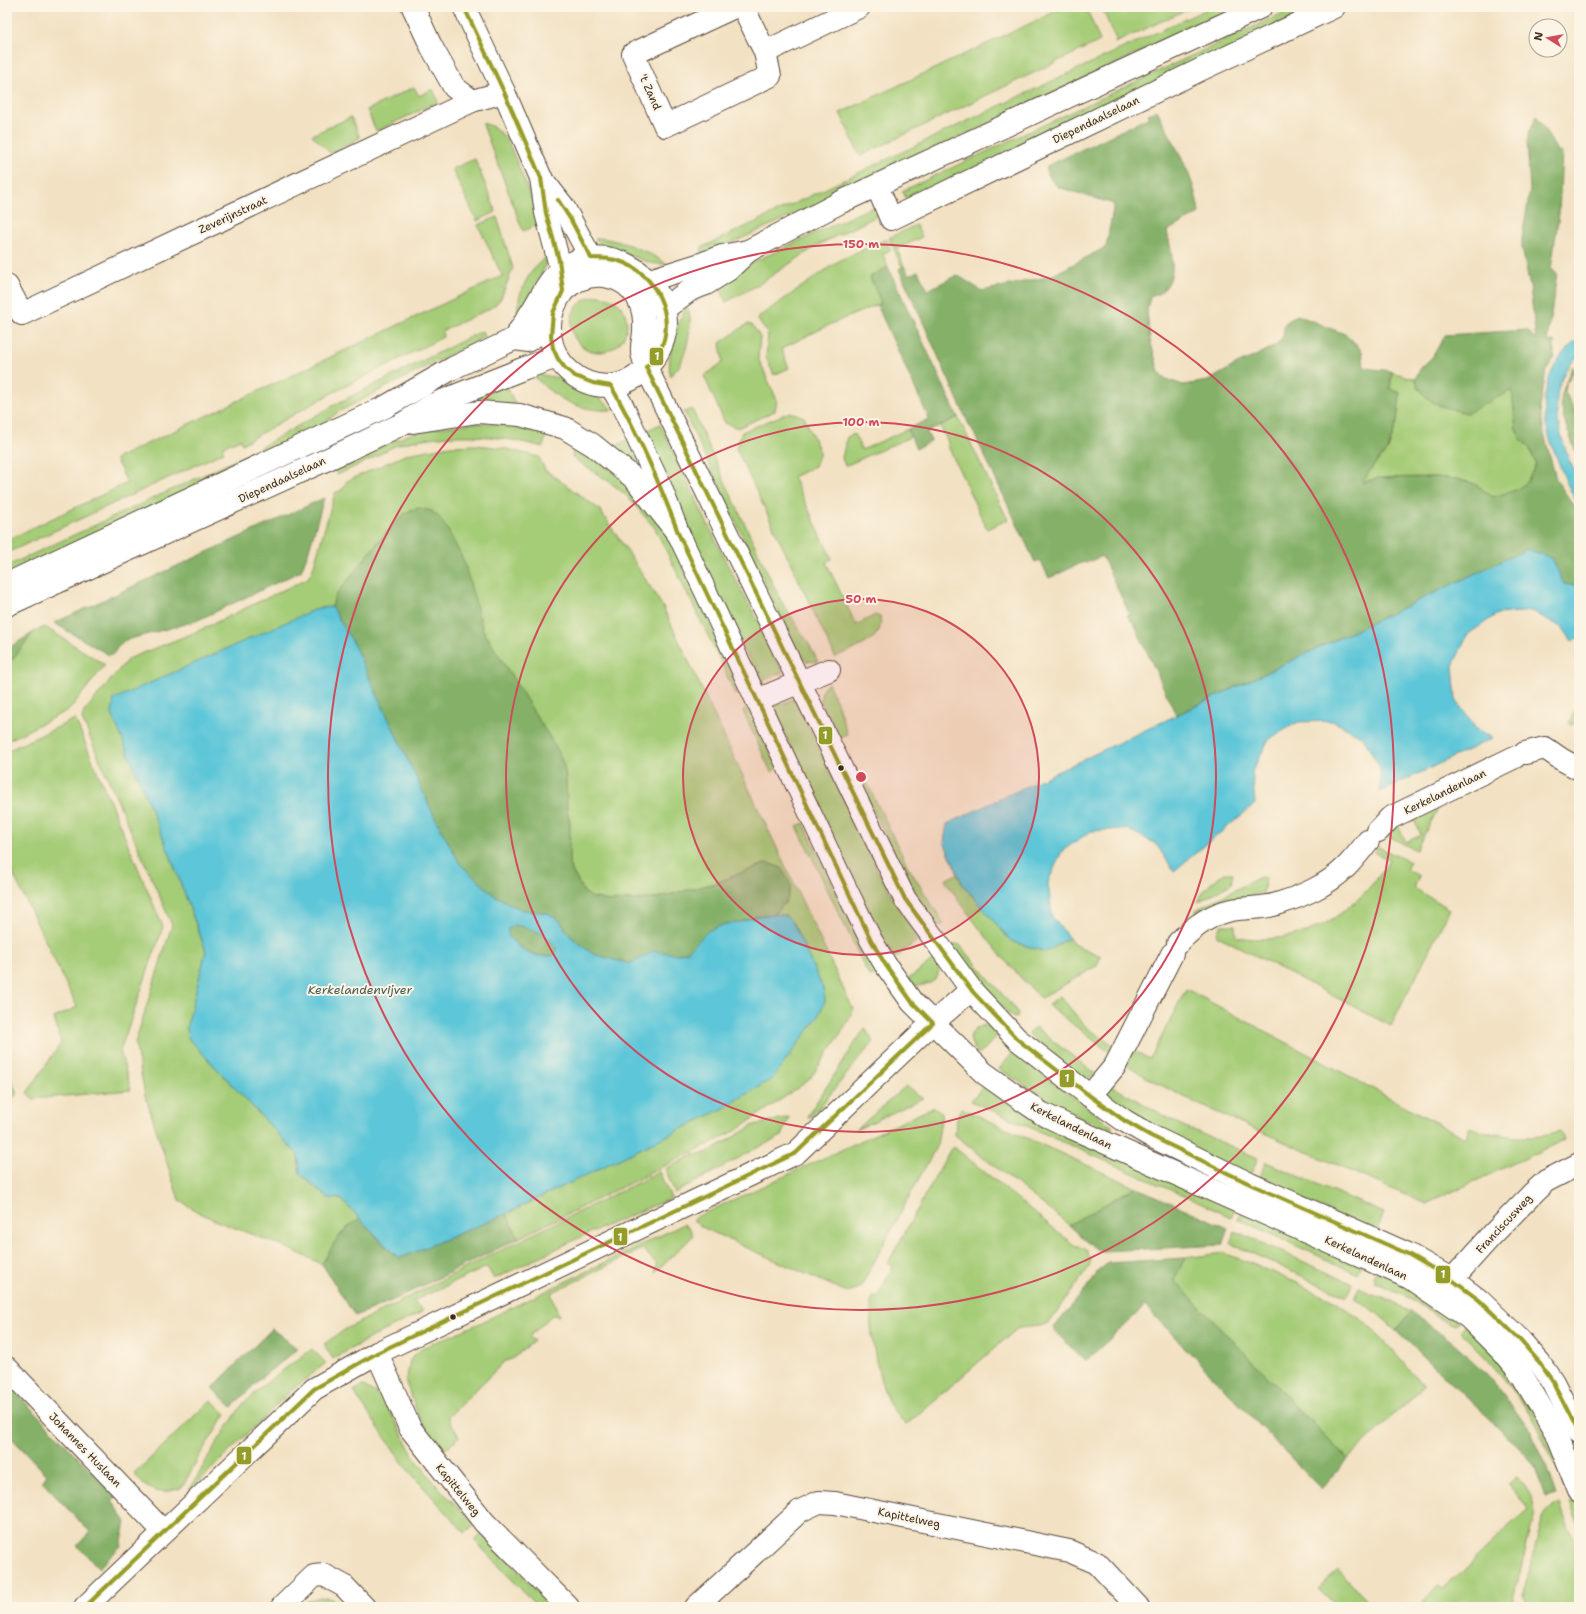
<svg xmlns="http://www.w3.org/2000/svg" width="1586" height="1614" font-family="'Shantell Sans',sans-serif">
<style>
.green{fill:#a5cc77;stroke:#707b4a}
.forest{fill:#84b068;stroke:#606d43}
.water{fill:#5dc6d8;stroke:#4c787b;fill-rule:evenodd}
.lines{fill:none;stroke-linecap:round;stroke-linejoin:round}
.street-casing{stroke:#564537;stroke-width:24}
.secondary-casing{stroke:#564537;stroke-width:24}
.primary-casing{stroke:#564537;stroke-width:24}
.street{stroke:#fff;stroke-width:22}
.secondary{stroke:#fff;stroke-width:22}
.primary{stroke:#fff;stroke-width:22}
.bus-1-casing{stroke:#fcf5e5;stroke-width:7}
.bus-1{stroke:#959d2a;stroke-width:4}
.ring{fill:none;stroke:#d1495b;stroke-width:2}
.bus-dot{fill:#3b2a1e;stroke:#fcf5e5;stroke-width:1.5}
.labels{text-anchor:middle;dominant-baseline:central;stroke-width:4;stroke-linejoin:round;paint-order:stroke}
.street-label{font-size:11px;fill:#3b2a1e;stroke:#fcf5e5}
.water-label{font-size:12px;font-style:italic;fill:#455956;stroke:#fcf5e5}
.centre{fill:#d1495b;stroke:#fcf5e5;stroke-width:2}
.ring-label{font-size:12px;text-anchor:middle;font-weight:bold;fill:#d1495b;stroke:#fcf5e5;stroke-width:4;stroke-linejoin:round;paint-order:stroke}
.line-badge{stroke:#fcf5e5;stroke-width:1.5}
.badge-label{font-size:11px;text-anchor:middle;font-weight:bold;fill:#fff}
</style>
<rect width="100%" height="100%" fill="#fcf5e5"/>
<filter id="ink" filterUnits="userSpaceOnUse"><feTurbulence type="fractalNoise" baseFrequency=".025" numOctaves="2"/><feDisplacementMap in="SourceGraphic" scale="8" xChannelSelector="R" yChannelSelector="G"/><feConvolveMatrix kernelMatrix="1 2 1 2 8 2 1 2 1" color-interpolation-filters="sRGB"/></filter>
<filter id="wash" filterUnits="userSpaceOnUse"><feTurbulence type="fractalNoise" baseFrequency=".012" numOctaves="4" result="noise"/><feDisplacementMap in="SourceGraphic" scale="16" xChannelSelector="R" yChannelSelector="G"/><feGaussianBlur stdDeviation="0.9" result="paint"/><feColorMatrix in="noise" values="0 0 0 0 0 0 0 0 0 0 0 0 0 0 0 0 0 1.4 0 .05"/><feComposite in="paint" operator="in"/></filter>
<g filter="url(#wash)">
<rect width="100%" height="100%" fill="#f2e1c2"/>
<!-- green -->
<g class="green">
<polygon points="1065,7 1086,7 1100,41 860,156 840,113"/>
<polygon points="1101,7 1192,7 1115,43 1116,39"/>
<polygon points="1211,7 1235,7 855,187 703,256 701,248 984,113"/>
<polygon points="1296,7 1318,7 907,199 902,191"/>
<polygon points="414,87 419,96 433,89 438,102 376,131 367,110"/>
<polygon points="351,117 360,138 330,153 312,135"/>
<polygon points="483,123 494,127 507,139 542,223 523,231 483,125"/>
<polygon points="475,159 496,212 477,221 452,169"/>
<polygon points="872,207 877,216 818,245 756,286 726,302 718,283 749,264"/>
<polygon points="497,217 513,268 501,298 496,304 489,309 442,331 443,337 330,394 242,444 240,439 222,447 224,452 7,553 7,540 127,483 116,460 117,458 502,276 503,277 478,225"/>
<polygon points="916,225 922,237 897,249 904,266 902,267 889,238"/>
<path d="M600,238C624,241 648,251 668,265L650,263L604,246L595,239Z"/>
<polygon points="886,239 890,250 883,254 888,267 870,277 881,303 831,324 781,349 789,368 774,375 766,357 768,334 758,320 760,316 840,260"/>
<path d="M548,255C545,271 527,305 517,316C517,292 529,270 548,255Z"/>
<circle cx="599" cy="324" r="28"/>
<path d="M687,307C695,320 686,357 677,369C675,371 672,374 670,376C667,355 675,324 687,307Z"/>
<polygon points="747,324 752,325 760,337 758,358 777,400 775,411 738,428 725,423 704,376 723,362 720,343"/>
<polygon points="482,331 484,337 340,411 292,446 7,578 7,566 251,453 336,404"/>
<polygon points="1392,372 1415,379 1419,388 1512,390 1516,429 1523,442 1529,447 1536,464 1527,482 1516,490 1493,497 1475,484 1457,479 1436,477 1378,478 1361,483 1374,465 1388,450 1397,422 1398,408 1390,389"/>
<path d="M537,374L559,378L577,389L597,397L607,404L612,410C580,412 555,399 534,376Z"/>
<polygon points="506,384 518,410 431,410"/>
<polygon points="692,409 711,452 781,601 809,644 818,662 806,661 799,655 684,412"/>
<path d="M790,412L804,417L820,452L815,466L793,477L832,559L826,562L856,625L875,615L880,617C886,641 852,649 835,657L736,448L742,432Z"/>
<polygon points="958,417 1006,516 1009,519 987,529 948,446 948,442 940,426"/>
<path d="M475,423L513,425L547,433L543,447C496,434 445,431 397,445C389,448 381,454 373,458C361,464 349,469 337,475L335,469L368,453L410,434L428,429Z"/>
<polygon points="660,424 725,560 766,636 783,672 760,682 642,433"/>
<polygon points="908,429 910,437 845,466 842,458 847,437 854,434 862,450"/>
<polygon points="628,440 656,489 610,449"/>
<path d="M477,445L503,448L539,457L545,470L599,509L628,552L663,607L853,1009L849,1019L840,1035L809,1080L737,1130L519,1238L506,1214L724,1108L773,1078L825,1001L824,991L793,923L786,916L775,914L787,900L791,887L782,868L767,863L715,883L653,899L609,901L591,897L583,891L569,865L570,823L567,811L566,778L564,766L558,751L483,630L479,619L411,510C384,529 357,570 336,596L332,607L318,608L170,855L206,951L187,1026L188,1038L298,1155L300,1174L328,1198L341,1199L360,1219C340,1230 333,1245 322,1264L283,1246L219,1222L198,1212L179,1200L145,1095L135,1043L172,925L82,719L84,712L128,659L196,632L308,578L312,572L335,493L342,490L347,481L407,454L450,446Z"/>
<polygon points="574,446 584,450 628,484 669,536 741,692 735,695 722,664 655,528 626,495 607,480 575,460 572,456"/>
<polygon points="45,627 105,665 70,709 7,741 7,666 34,632"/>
<path d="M828,683L838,705L847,734L838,739L821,703C820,695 822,688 828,683Z"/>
<polygon points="793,699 796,700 875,865 897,905 919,939 895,958 873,920 773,710 774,707"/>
<polygon points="1579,702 1579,721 1570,725 1569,723"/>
<polygon points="746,708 750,709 778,768 771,772 743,711"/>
<polygon points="75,719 163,927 120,1051 131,1090 33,1099 27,1093 61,1043 54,1018 77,1007 7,861 7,751"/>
<polygon points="867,783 907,865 944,924 937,927 911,886 861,786"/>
<polygon points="1438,809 1416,850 1386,835 1398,826 1406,842 1421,835 1414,819"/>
<polygon points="804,823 863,949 877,974 869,976 797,826"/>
<path d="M1378,847L1410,862L1406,869L1419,876L1414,888L1450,909L1391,1026L1216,935L1221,925H1235L1236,937C1261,941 1287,939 1311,930C1342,918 1374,887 1390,860L1375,853Z"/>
<path d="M1225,873H1233L1231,884L1198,902C1203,889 1214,880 1225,873Z"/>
<path d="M957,874L963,885L1011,941L1046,952L1069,938L1073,944L1101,956L1097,966L1041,998C1004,963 974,923 945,880Z"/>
<polygon points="1260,877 1266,878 1263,893 1234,899 1197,915 1196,910"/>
<polygon points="957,944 960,945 1015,1009 1018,1014 1017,1017 1015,1018 1011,1016 990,996 953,949 953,945"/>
<path d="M935,959C946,979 930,986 913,986L908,979Z"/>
<path d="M1186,989L1465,1138L1470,1127C1500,1137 1529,1141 1560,1132L1564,1140L1426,1204L1200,1105L1151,1080L1124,1063L1134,1051L1150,1059Z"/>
<polygon points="1060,996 1086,1027 1118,1048 1112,1053 1105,1049 1048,1005"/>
<path d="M984,1025L993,1029L998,1035L979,1055C968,1041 965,1033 984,1025Z"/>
<polygon points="1035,1027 1098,1076 1079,1078 1029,1034"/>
<polygon points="865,1028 873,1042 818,1109 808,1118 808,1115"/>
<polygon points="1015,1050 1039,1072 1113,1127 1110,1131 1059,1107 999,1069"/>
<polygon points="7,1071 17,1093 12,1099 7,1100"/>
<polygon points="1108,1084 1181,1125 1258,1158 1249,1177 1229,1169 1104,1096"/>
<polygon points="984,1085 1236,1207 1231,1217 971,1101"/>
<polygon points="906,1086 923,1098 856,1130"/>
<polygon points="934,1107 942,1113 937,1145 860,1288 847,1292 736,1243 702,1227 694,1221 694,1218"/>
<polygon points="961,1108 1135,1187 1069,1225 955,1135 956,1123"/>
<polygon points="789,1117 782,1136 757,1148 675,1193 665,1169 694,1155 708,1152 754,1125"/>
<path d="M954,1147L1074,1245L1086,1249L1091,1260L1089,1267L1050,1322L1040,1326L1018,1328L906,1425C899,1417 892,1410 888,1401C878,1378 865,1318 873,1295L877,1298L893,1266L888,1263L950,1150Z"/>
<polygon points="1266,1162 1384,1213 1376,1232 1258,1181"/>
<polygon points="659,1172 671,1198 585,1235 494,1279 487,1267 413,1301 424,1311 370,1338 333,1359 324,1344 346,1329 469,1266"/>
<polygon points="1242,1210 1363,1262 1358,1274 1238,1219"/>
<polygon points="684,1224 691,1230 693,1236 655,1273 657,1264 642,1249 551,1293 559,1316 552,1315 529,1337 534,1341 512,1359 505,1361 448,1417 459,1437 441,1453 432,1440 420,1419 406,1383 410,1360 422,1348 480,1323"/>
<polygon points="1235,1231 1353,1284 1347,1297 1230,1243"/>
<polygon points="1224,1253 1273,1272 1336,1302 1363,1321 1383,1340 1424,1386 1347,1459 1174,1280 1185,1258"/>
<polygon points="1381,1270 1459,1322 1454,1325 1449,1324 1411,1299 1375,1283 1373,1277 1374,1274"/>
<polygon points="1359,1287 1411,1311 1396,1330 1377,1313 1354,1299"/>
<path d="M1466,1324L1517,1379L1570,1485L1564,1487C1560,1474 1554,1462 1548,1450C1526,1403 1501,1371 1463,1335L1461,1330Z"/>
<polygon points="312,1349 326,1363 292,1390 189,1491 214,1447 242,1405 271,1379"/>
<polygon points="363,1386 382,1396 414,1457 438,1487 475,1524 465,1533 407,1469 353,1391"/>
<polygon points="211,1400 226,1414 199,1456 183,1486 179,1489 165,1492 156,1491 145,1486 134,1474"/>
<path d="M1516,1477C1527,1487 1534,1498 1535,1513L1511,1607H1421L1420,1606L1438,1586L1443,1589L1528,1509L1507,1484Z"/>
<polygon points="1576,1501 1579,1508 1579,1525 1570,1503"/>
<path d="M1560,1504L1579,1555V1607H1529L1524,1597L1525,1586L1543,1518C1547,1510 1551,1507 1560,1504Z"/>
<polygon points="482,1533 547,1601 538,1607 474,1540"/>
<polygon points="1338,1570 1373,1607 1339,1607 1319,1588"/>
<path d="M322,1597L333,1599L343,1607H300C307,1601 313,1598 322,1597Z"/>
</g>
<!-- forest -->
<g class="forest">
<path d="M1157,110C1173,143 1195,176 1199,213L1167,231C1171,250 1179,278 1161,292C1158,294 1153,296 1150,297L1147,311L1150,340L1159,372L1166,379L1183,385L1208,381L1237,364L1258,355L1276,345L1283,337L1285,323L1297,315L1347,335L1362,351L1364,367C1374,371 1382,368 1392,372L1390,389L1400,393L1397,422L1388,450L1374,465L1362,483L1378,478L1436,477L1457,479L1475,484L1493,497L1516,490L1527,482L1536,464L1529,447L1523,442L1516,429L1512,390L1467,413C1443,407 1425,405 1415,379L1421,368L1433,356L1445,335L1527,330L1536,340L1530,286L1522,248V238L1530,190L1527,142L1530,130L1537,116L1557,151L1562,153L1559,213L1551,269L1557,273L1547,342L1554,341V357L1546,371L1540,408L1544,434L1556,479L1579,514V586L1564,584L1552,558L1527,549L1176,715L1133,621H1131L1127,615L1129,613L1102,556L1086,563L1084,562L1049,578L1040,560L1035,562L971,427H970L899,269L904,266L909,275L918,271L928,290L957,275L982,291L1051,276L1106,247L1114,204L1058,187L1047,175V166L1150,117L1148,114Z"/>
<polygon points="888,267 958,417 927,432 931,441 916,449 908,429 929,419 877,305 881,303 870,277"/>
<path d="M1572,366L1575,370L1566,383L1564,390L1579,419V460C1574,448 1560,413 1561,401C1562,389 1568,377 1572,366Z"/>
<polygon points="324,498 308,553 301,571 196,621 126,640 117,648 114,653 109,655 54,623"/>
<polygon points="419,508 432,511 440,518 449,532 464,561 483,630 558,751 564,766 566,778 567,811 570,823 569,865 583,891 591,897 609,901 653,899 715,883 767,863 782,868 791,886 787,900 775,914 758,916 738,923 725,924 708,931 688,951 678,954 655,952 630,964 593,954 571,937 559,920 548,913 522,910 495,896 460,864 436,820 352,641 332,607 335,596 381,539 403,515 411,510"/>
<polygon points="34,632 7,666 7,649"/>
<path d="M514,925C531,928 546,932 556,948L555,954C543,962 518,948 510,938C508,935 508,932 508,928Z"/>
<polygon points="1135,1187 1228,1228 1222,1245 1104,1251 1096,1249 1069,1225"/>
<path d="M506,1214L519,1238L396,1299L355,1316L322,1264C333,1245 340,1230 360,1219L393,1254L400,1258Z"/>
<polygon points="1185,1258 1174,1280 1347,1459 1321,1489 1145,1306 1085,1362 1053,1329 1092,1281 1097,1272 1108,1263"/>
<polygon points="1411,1311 1454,1344 1478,1366 1498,1387 1528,1428 1547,1469 1556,1495 1545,1498 1533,1464 1510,1439 1396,1330"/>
<polygon points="272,1329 298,1349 262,1377 232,1407 212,1388"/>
<polygon points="7,1383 116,1497 112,1501 126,1522 121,1546 99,1568 77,1546 90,1532 42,1482 47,1475 7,1433"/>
</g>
<!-- water -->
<g class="water">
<path d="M1579,339V355C1547,385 1555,419 1568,457C1570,465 1578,473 1579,482C1580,489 1579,498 1579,506C1570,491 1563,475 1557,458C1554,450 1550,441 1548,432C1538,398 1549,359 1579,339Z"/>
<polygon points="1527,549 1552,558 1564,584 1579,586 1579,637 1572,641 1563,628 1532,611 1497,614 1467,635 1453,666 1456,700 1476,729 1493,738 1380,792 1380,768 1363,737 1333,721 1298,722 1269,739 1252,771 1255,804 1174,871 1156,844 1127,829 1091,831 1062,851 1048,882 1052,917 1069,938 1046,952 1011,941 963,885 944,842 947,824"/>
<path d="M332,607L352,641L436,820L460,864L495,896L522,910L548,913L559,920L571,937L593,954L630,964L654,951L678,954L688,951L708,931L725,924L738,923L758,916L775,914L786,916L793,923L824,991L825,1001L818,1017L773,1078L724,1108L506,1214L400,1258L394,1254L341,1199L328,1198L300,1174L298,1155L188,1038L187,1026L206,951L170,855L112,714L114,699L318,608ZM514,925C531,928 546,932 556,948L555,954C543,962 518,949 510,938C508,935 508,932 508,929Z"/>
</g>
</g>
<g filter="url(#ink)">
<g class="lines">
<!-- street casing -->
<g class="street-casing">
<g id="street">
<polyline points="413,7 431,46 454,87 472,101"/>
<polyline points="734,7 633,54 665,126 770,76 765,52 743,7"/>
<polyline points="765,52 859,7"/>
<polyline points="877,186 891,219 1204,68 1334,7"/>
<polyline points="7,286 22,314 472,101 504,92"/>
<polyline points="757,700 829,670"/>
<polyline points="1525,753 1545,748 1561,759 1579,769"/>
<polyline points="1378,831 1390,818 1515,757"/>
<path d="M1178,943C1193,927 1210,914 1232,910C1247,907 1262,909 1277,904C1302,896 1327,886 1346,867C1354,859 1361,850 1368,841"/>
<polyline points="1090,1096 1115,1066 1172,954"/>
<polyline points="1441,1296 1457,1274 1493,1234 1534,1192 1546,1181 1579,1164"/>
<polyline points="377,1353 410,1428 484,1522 568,1607"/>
<polyline points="7,1368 163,1531"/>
<polyline points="282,1607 314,1576 324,1575 344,1586 364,1607"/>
<polyline points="696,1607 800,1511 819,1502 835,1503 1069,1551 1097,1563 1138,1607"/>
</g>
</g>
<!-- secondary casing -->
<g class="secondary-casing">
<g id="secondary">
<polyline points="464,7 504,92 541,178 546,213 561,270"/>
<polyline points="541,178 563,206 591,258"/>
<polyline points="646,367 905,899 973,992 1017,1039 1090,1096 1125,1121 1151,1136 1250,1184 1408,1254 1451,1279 1479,1300 1519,1339 1540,1363 1553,1382 1579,1433"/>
<polyline points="611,386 622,405 661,488 679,535 843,883 871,940 885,964 912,1002 984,1073 1019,1098 1041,1113 1070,1127 1410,1278 1468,1317 1503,1352 1522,1375 1555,1431 1579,1491"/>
<polyline points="85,1607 314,1389 377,1353 796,1153 928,1027 971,990"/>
</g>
</g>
<!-- primary casing -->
<g class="primary-casing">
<g id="primary">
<polyline points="637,284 698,265 722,256 748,251"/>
<path d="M563,291C576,279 591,273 609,277C635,283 646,306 644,331C644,338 641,345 642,353C643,357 645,363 646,367"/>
<polyline points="664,309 690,290 706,284 728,270 748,251 841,202 1261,7"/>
<path d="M514,339C520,329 526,321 532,311C541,297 548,280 562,269C601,238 665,273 666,322C666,339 660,352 649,365C599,421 518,353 563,291L561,270"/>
<polyline points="413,422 478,412 520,415 565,428 593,445 635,479 679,535"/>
<polyline points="7,584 385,407 453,368 497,347 514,339 527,341 538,334 550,324"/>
<polyline points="7,605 341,453 402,424 432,405 525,368 557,357"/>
</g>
</g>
<!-- street -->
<use href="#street" class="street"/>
<!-- secondary -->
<use href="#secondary" class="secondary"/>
<!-- primary -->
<use href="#primary" class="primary"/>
<!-- bus-1 casing -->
<g class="bus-1-casing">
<g id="bus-1">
<path d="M558,200L571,220L591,258C600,258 610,258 619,261C655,272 677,316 660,351C657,357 651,362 646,367L905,899L973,992L1017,1039L1090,1096L1125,1121L1151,1136L1250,1184L1408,1254L1451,1279L1479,1300L1519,1339L1540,1363L1553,1382L1579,1433"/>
<path d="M85,1607L314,1389L377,1353L796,1153L933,1023L912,1002L885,964L871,940L679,535C660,484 638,433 611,386L593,383L575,376L565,368L558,359L553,348L551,336L553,313L563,291L559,260L546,213L541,178L504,92L464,7"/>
</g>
</g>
<!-- bus-1 -->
<use href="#bus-1" class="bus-1"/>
</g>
</g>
<!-- distance rings -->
<circle cx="861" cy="777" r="178" fill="#d1495b" fill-opacity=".12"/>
<g class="ring">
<circle cx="861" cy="777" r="178"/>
<circle cx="861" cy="777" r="355"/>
<circle cx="861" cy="777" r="533"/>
</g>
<!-- markers -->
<g class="bus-dot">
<circle cx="841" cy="768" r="3.5"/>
<circle cx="453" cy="1317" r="3.5"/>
</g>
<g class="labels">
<!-- street labels -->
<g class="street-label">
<text transform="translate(650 92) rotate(66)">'t Zand</text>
<text transform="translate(1096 120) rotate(-26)">Diependaalselaan</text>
<text transform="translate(233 215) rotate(-25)">Zeverijnstraat</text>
<text transform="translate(282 480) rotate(-25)">Diependaalselaan</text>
<text transform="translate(1445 792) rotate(-26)">Kerkelandenlaan</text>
<text transform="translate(1071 1126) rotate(27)">Kerkelandenlaan</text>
<text transform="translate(1504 1224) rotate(-47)">Franciscusweg</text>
<text transform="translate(1366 1258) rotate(25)">Kerkelandenlaan</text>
<text transform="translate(85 1450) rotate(46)">Johannes Huslaan</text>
<text transform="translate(458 1490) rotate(51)">Kapittelweg</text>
<text transform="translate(909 1518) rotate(12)">Kapittelweg</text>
</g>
<!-- water labels -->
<g class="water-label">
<text x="360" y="990">Kerkelandenvijver</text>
</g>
</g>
<circle cx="861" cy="777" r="6" class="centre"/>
<g class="ring-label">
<text x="861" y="248">150 m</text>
<text x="861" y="426">100 m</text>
<text x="861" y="603">50 m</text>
</g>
<g class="line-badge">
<rect x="649" y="347" width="15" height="19" rx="4" fill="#959d2a"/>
<rect x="818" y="726" width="15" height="19" rx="4" fill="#959d2a"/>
<rect x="1059" y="1069" width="16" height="19" rx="4" fill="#959d2a"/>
<rect x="613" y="1227" width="15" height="19" rx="4" fill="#959d2a"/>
<rect x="1435" y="1265" width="16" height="19" rx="4" fill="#959d2a"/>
<rect x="236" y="1446" width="16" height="19" rx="4" fill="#959d2a"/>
</g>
<g class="badge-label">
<text x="657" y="360">1</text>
<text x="825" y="739">1</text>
<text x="1067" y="1082">1</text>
<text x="620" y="1241">1</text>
<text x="1443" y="1278">1</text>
<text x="244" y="1460">1</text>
</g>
<!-- margin -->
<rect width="1586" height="1614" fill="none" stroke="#fcf5e5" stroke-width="24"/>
<!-- north arrow -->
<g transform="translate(1548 38) rotate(281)"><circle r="19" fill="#fcf5e5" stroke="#afa495"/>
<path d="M0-3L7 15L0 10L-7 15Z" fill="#d1495b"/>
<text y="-6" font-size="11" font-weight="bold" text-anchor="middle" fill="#3b2a1e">N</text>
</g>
</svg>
